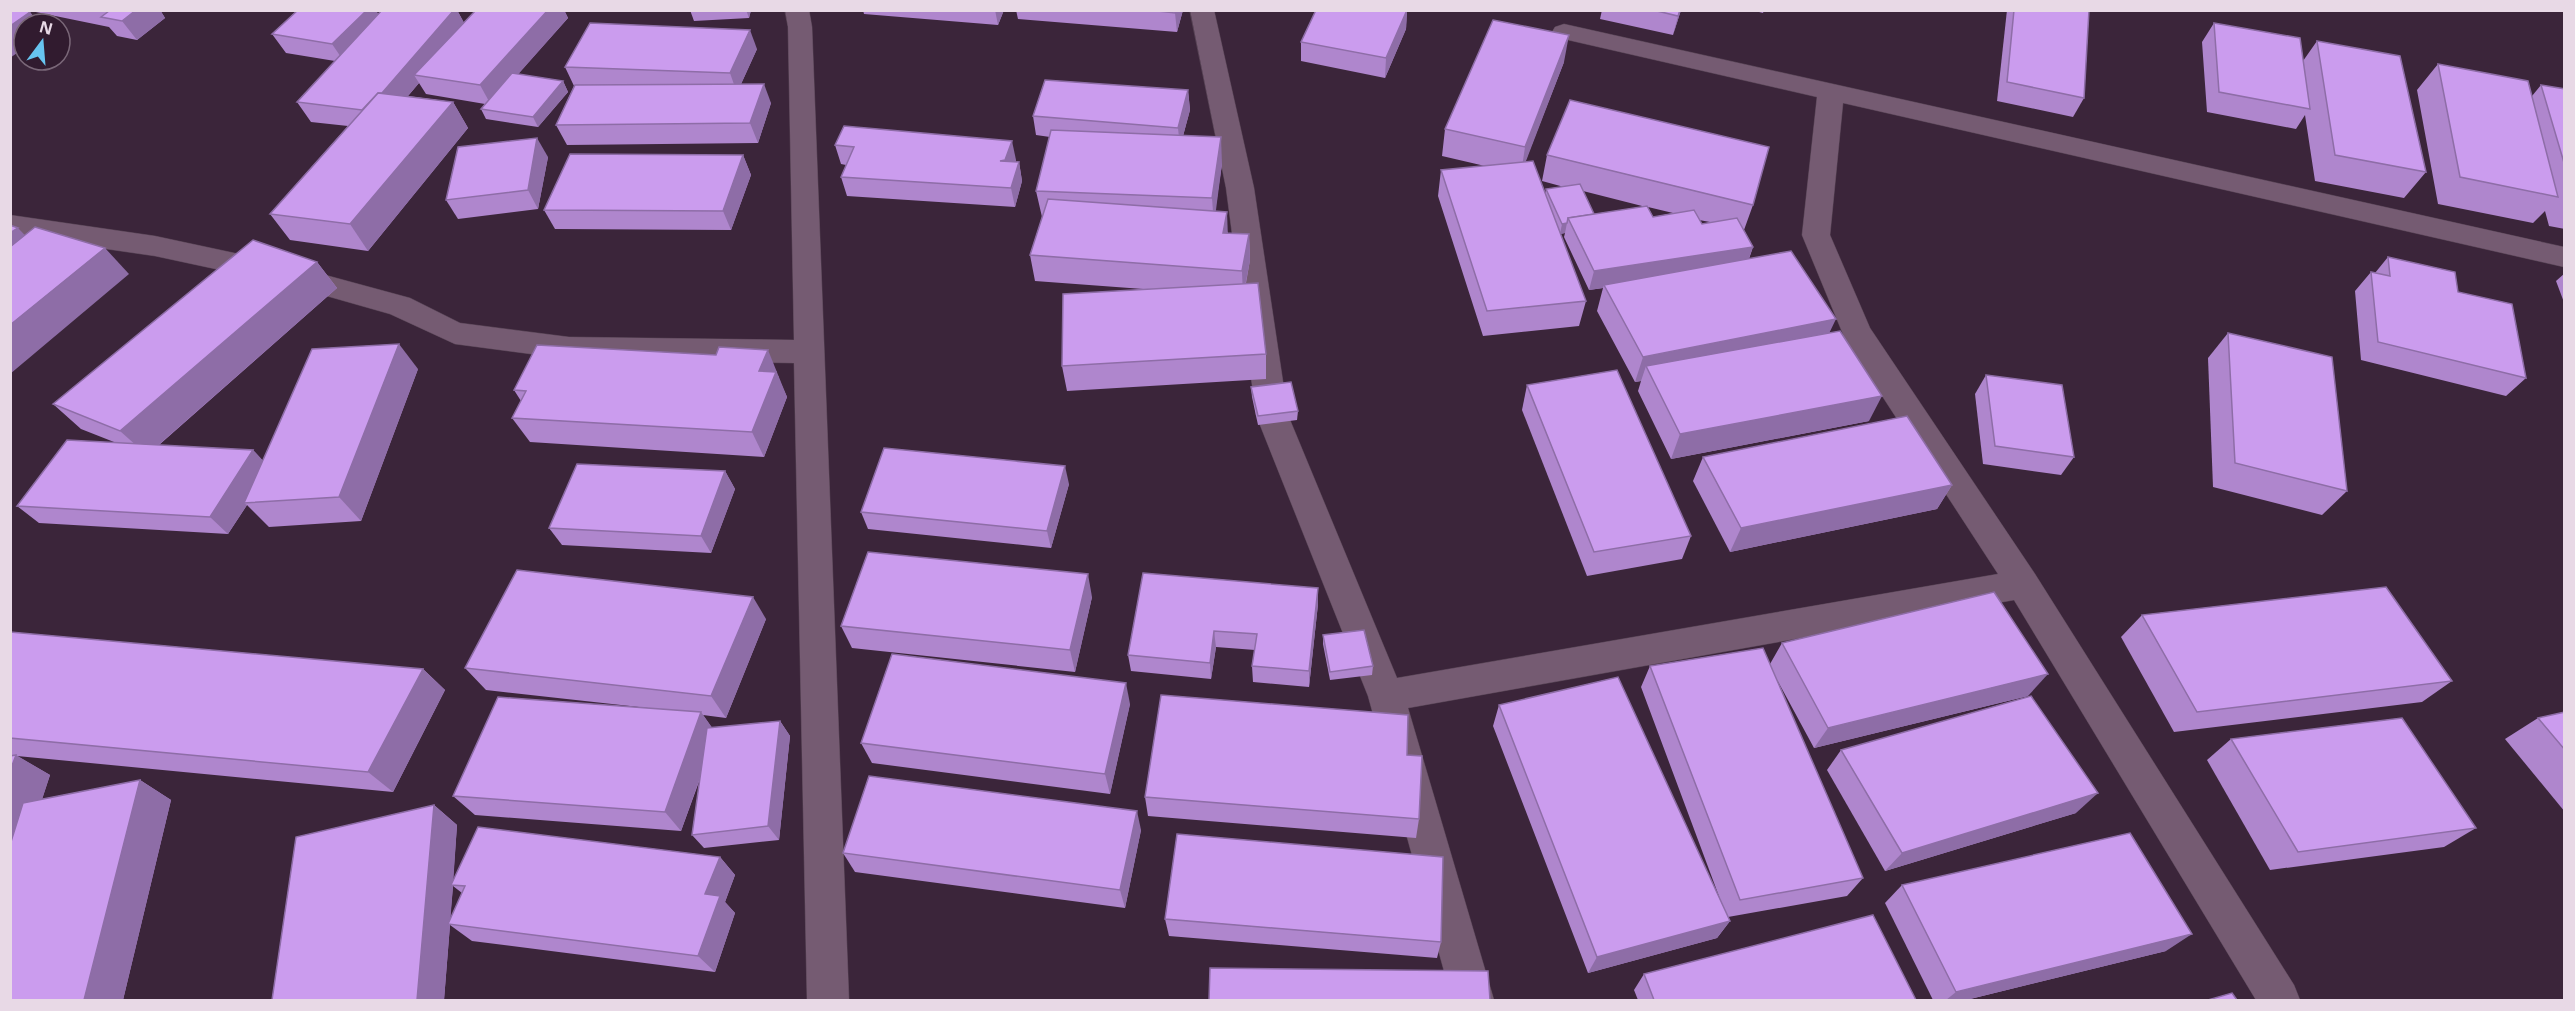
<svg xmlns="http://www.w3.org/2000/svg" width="2575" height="1011" font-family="'Noto Sans',sans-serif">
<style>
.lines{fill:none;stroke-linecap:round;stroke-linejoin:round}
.minor-casing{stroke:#554253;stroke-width:1}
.minor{fill:#755b72;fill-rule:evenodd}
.wall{fill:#af86cd;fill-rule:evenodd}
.shaded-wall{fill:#8e6da7}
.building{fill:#cb9cee;stroke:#8e6da7;stroke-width:1.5}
</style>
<rect width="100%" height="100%" fill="#3b253a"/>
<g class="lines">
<!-- minor casing -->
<g class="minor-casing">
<g id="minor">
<polygon points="785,10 809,10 812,27 849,1000 807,1000 794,363 569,359 455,344 390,314 281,283 155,256 10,235 10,215 155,236 281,263 410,298 460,323 569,337 794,340 788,27"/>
<polygon points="1190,10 1214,10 1254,188 1288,415 1397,678 1998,574 1845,339 1802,235 1817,97 1555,37 1552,32 1555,27 1564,24 2564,247 2564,267 1843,103 1830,235 1870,328 2035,574 2294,985 2300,1000 2256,1000 2014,600 1408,708 1494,1000 1452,1000 1368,696 1256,415 1226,188"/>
</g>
</g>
<!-- minor -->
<use href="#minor" class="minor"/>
</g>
<!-- wall -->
<g class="wall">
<polygon points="26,10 160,10 165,18 137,40 117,36 109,27"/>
<polygon points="298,10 376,10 378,15 457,10 464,23 476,10 564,10 568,18 518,74 563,81 568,92 538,127 486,119 481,109 485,104 426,94 419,83 408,96 453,102 468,128 368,251 290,240 270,214 348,126 311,122 297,102 335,61 286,53 272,34"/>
<polygon points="690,10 751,10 749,18 694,21"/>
<polygon points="863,10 1004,10 998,25 864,14"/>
<polygon points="1016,10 1183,10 1177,32 1018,19"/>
<polygon points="1407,10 1406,29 1385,78 1301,61 1301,42"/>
<polygon points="1602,10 1681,10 1673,35 1600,19"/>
<polygon points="1751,10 1764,10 1763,13"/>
<polygon points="2007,10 2089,10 2084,98 2073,117 1997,101"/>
<polygon points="2214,23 2303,61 2317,41 2426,172 2404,198 2315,181 2305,115 2296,129 2207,112 2202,42"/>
<polygon points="757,49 741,84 771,103 758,143 567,145 556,125 574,86 565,67"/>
<path d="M1564,62L1525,162L1545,194L1546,189L1564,187L1542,181L1547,155L1753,205L1744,230L1753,247L1749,259L1830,333L1869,421L1671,459L1638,391L1641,381L1635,382L1597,311L1603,288L1589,290L1564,237L1565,233L1560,234L1586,301L1579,326L1483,336L1438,196L1441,170L1485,166L1442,156L1445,129ZM1583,191L1646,207L1594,214ZM1648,207L1673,213L1653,217ZM1699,220L1710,222L1702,224Z"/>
<polygon points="2438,64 2532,96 2541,85 2565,89 2565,229 2549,226 2545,211 2533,223 2438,204 2417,90"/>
<polygon points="1188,90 1190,110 1183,136 1222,164 1215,211 1228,233 1249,234 1250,260 1246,283 1266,354 1266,379 1067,391 1062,366 1143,289 1035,281 1030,255 1042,217 1036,191 1050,137 1036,135 1033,116"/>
<polygon points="835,145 1016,160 1015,162 1019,162 1022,181 1015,207 847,196 841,177 846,165 841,164"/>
<polygon points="743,155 751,175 731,230 555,229 544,210"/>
<polygon points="548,157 538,209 458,219 446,200"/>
<polygon points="2388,257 2458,292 2526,378 2506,396 2361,360 2355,291 2371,272 2375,273"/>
<polygon points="317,262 337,288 159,445 253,450 263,461 418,369 361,521 269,527 247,505 228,534 39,523 17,506 114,442 81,429 53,404"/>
<polygon points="2565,273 2565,305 2556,281"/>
<polygon points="2228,333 2347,491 2322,515 2213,487 2208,358"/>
<polygon points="1986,375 2074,457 2061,475 1983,464 1975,394"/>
<polygon points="779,376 778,377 787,397 764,457 530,442 512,418 521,401 514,390"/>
<polygon points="1527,385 1691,536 1682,559 1587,576 1522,410"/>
<polygon points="1251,387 1298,411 1297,420 1258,425 1252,397"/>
<polygon points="1703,457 1952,485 1937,509 1730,552 1693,481"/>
<polygon points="725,471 735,489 711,553 562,545 549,528"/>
<polygon points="1069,484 1051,548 868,529 861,512"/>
<polygon points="1318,588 1318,604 1309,687 1253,682 1252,666 1255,650 1216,647 1211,679 1131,671 1128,655"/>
<polygon points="1092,597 1075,672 852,648 841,626"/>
<polygon points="2142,615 2452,681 2422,702 2174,732 2121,637"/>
<polygon points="766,619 726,718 703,715 712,728 780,721 790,736 779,840 704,848 692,835 700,779 681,831 475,815 453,796 648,708 486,690 465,668"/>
<polygon points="10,632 423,669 445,690 393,792 17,756 50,775 42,799 140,780 171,800 123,1000 10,1000 13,756 10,755"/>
<polygon points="1323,635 1373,666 1372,675 1330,680 1323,644"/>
<polygon points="1782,643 2028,696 1814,748 1775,676 1863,878 1847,896 1728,917 1730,921 1717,938 1588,973 1493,726 1499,705 1726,915 1641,687 1650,666 1770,664"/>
<polygon points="1130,704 1110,794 872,763 861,743"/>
<polygon points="2565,712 2565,812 2505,739 2538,718"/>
<polygon points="2231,739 2476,828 2444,847 2270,870 2207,760"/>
<polygon points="1841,750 2076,813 1885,871 1827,770"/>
<polygon points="1407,755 1419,819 1416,838 1148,816 1145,797"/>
<path d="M434,805L457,825L453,880L720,857L735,875L725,902L735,913L715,972L472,941L450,925L444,1000H272ZM453,886L462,893L450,919Z"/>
<polygon points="1141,830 1125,908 855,872 843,853"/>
<polygon points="1902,885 2166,951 1966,1000 1933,1000 1885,903"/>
<polygon points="1165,919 1441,942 1437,958 1169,936"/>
<polygon points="1644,974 1916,1000 1638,1000 1634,990"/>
</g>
<!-- shaded-wall -->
<g class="shaded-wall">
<polygon points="136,10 160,10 165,18 137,40 122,21"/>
<polygon points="367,10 376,10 384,24 345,63 332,44"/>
<polygon points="454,10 457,10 467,28 414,75 419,83 379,130 366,111"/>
<polygon points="548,10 564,10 568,18 491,105 480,85"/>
<polygon points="746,10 751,10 749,18"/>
<polygon points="995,10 1004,10 998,25"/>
<polygon points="1176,10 1183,10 1177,32 1175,13"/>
<polygon points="1407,10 1406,29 1385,78 1386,58"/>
<polygon points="1680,10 1681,10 1673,35 1678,16"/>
<polygon points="30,12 40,24 24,24 24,48 10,58 10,26"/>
<polygon points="750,30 757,49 737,93 730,73"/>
<polygon points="1569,35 1564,62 1521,174 1525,147"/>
<polygon points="563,81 568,92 538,127 533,117"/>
<polygon points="764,84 771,103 758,143 750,123"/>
<polygon points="1188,90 1190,110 1180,147 1178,128"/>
<polygon points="453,102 468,128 368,251 350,224"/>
<polygon points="1221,137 1222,164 1214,225 1212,198"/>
<polygon points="537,138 548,157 538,209 528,190"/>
<polygon points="1012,141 1016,160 1009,179 1000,161"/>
<polygon points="743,155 751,175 731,230 723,211"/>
<polygon points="1019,162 1022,181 1015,207 1011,188"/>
<polygon points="1227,212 1228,238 1223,233"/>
<polygon points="1567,223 1565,233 1560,234 1562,224"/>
<polygon points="18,228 43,254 10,279 10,233"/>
<polygon points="1249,234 1250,260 1243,297 1242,271"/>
<polygon points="1753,247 1746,266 1604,285 1603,288 1589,290 1594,271"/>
<polygon points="105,248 129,274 10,374 10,325"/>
<polygon points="317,262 337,288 147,455 120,431"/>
<polygon points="1836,319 1824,344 1646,366 1641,381 1635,382 1643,357"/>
<polygon points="399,344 418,369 361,521 339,497"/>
<polygon points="768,350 787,397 764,457 752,432 759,371"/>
<polygon points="1882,396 1869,421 1671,459 1680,434"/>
<polygon points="253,450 270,468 244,503 247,505 228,534 210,517"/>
<polygon points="1065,466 1069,484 1051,548 1047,531"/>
<polygon points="725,471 735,489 711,553 701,536"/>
<polygon points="1952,485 1937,509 1730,552 1741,528"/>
<polygon points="1088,574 1092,597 1075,672 1070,650"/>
<polygon points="1318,588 1318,604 1309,687 1309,671"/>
<polygon points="753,597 766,619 726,718 711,696"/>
<polygon points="1214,631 1216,647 1211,679 1210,663"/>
<polygon points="423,669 445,690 393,792 368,772"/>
<polygon points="2048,674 2028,696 1814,748 1828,728"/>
<polygon points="1126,683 1130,704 1110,794 1105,774"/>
<polygon points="701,712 716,733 681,831 665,812"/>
<polygon points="780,721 790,736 779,840 768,826"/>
<polygon points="16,755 50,775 10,898 10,771"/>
<polygon points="140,780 171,800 123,1000 84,1000"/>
<polygon points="2098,793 2076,813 1885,871 1902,853"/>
<polygon points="434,805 457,825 453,885 451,885 453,886 450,924 448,924 450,925 444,1000 417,1000"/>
<polygon points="1137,811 1141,830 1125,908 1120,890"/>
<polygon points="720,857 735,875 725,902 735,913 715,972 698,956 705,894"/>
<polygon points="1730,921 1717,938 1588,973 1597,957"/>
<polygon points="2192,934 2166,951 1966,1000 1946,1000 1956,992"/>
</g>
<!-- building -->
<g class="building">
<polygon points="10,10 24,10 30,12 10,26"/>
<polygon points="108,10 136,10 122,21 101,17 109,11"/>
<polygon points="298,10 367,10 332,44 272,34"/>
<polygon points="382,10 454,10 382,93 378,93 362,110 297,102"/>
<polygon points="476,10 548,10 480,85 414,75"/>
<polygon points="1149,10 1176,10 1175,13"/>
<polygon points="1316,10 1407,10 1386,58 1301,42"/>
<polygon points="1653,10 1680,10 1678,16"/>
<polygon points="2014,10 2089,10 2084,98 2007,82"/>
<polygon points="1493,20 1569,35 1525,147 1445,129"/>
<polygon points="590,23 750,30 730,73 565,67"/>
<polygon points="2214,23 2300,38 2310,109 2219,92"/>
<polygon points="2317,41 2400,56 2426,172 2335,155"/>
<polygon points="2438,64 2528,81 2558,197 2460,177"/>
<polygon points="512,73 563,81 533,117 481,109"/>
<polygon points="1045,80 1188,90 1178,128 1033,116"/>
<polygon points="764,84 750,123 556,125 575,85"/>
<polygon points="2541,85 2565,89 2565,166"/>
<polygon points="378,93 453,102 350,224 270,214"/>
<polygon points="1570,100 1769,147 1753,205 1547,155"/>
<polygon points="844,126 1012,141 1005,160 1000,161 1019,162 1011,188 841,177 854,147 835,145"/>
<polygon points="1051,130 1221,137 1212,198 1036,191"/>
<polygon points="537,138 528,190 446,200 458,147"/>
<polygon points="570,154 743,155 723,211 544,210"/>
<polygon points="1533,161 1586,301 1487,311 1441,170"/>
<polygon points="1580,184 1594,214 1568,218 1567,223 1562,224 1546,189"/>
<polygon points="1048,199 1227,212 1223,233 1249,234 1242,271 1030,255"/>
<polygon points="1647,206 1653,217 1694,210 1702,224 1737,218 1753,247 1594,271 1568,218"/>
<polygon points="10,225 18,228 10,233"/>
<polygon points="35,227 105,248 10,325 10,247"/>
<polygon points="253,240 317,262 120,431 53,404"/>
<polygon points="1791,251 1836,319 1643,357 1604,285"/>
<polygon points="2388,257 2455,272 2458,292 2512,304 2526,378 2378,342 2371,272 2390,276"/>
<polygon points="1258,283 1266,354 1062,366 1063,294"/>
<polygon points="1840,331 1882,396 1680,434 1646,366"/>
<polygon points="2228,333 2332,357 2347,491 2235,463"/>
<polygon points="399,344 339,497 244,503 312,349"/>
<polygon points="537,345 716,355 719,347 768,350 759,371 776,372 752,432 512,418 526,391 514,390"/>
<polygon points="1617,370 1691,536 1594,552 1527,385"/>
<polygon points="1986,375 2062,385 2074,457 1995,446"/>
<polygon points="1291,382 1298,411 1258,416 1251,387"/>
<polygon points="1907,416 1952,485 1741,528 1703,457"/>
<polygon points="67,440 253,450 210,517 17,506"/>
<polygon points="884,448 1065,466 1047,531 861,512"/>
<polygon points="577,464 725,471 701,536 549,528"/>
<polygon points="868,552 1088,574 1070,650 841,626"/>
<polygon points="517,570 753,597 711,696 465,668"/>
<polygon points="1143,573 1318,588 1309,671 1252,666 1257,634 1214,631 1210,663 1128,655"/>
<polygon points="2386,587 2452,681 2197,712 2142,615"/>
<polygon points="1994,592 2048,674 1828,728 1782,643"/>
<polygon points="1364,630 1373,666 1330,672 1323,635"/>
<polygon points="10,632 423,669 368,772 10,738"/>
<polygon points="1763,648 1863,878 1740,900 1650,666"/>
<polygon points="892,654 1126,683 1105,774 861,743"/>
<polygon points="1618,677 1730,921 1597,957 1499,705"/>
<polygon points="1161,695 1408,715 1407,755 1422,756 1419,819 1145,797"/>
<polygon points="2031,696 2098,793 1902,853 1841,750"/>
<polygon points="498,697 701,712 665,812 453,796"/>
<polygon points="2565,712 2565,750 2538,718"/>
<polygon points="2402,718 2476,828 2298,852 2231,739"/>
<polygon points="780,721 768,826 692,835 707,728"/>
<polygon points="16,755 10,771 10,756"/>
<polygon points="869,776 1137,811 1120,890 843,853"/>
<polygon points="140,780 84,1000 10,1000 10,845 23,803"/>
<polygon points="434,805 417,1000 272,1000 296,837"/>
<polygon points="478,827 720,857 705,894 720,896 698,956 448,924 465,886 451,885"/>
<polygon points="2130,833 2192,934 1956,992 1902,885"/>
<polygon points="1177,834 1443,857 1441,942 1165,919"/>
<polygon points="1873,915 1916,1000 1654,1000 1644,974"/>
<polygon points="1210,968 1488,971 1490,1000 1209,1000"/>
<polygon points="2232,993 2237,1000 2208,1000"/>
</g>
<!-- border -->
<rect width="2575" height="1011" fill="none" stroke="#e8d9e6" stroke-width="24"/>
<!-- north arrow -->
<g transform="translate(42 42) rotate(16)"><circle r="28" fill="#311b2f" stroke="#7a6778" stroke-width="1.5"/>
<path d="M0-4.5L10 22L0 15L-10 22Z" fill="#67c4f0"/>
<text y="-9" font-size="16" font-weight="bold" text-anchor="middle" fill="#e8d9e6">N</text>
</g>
</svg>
